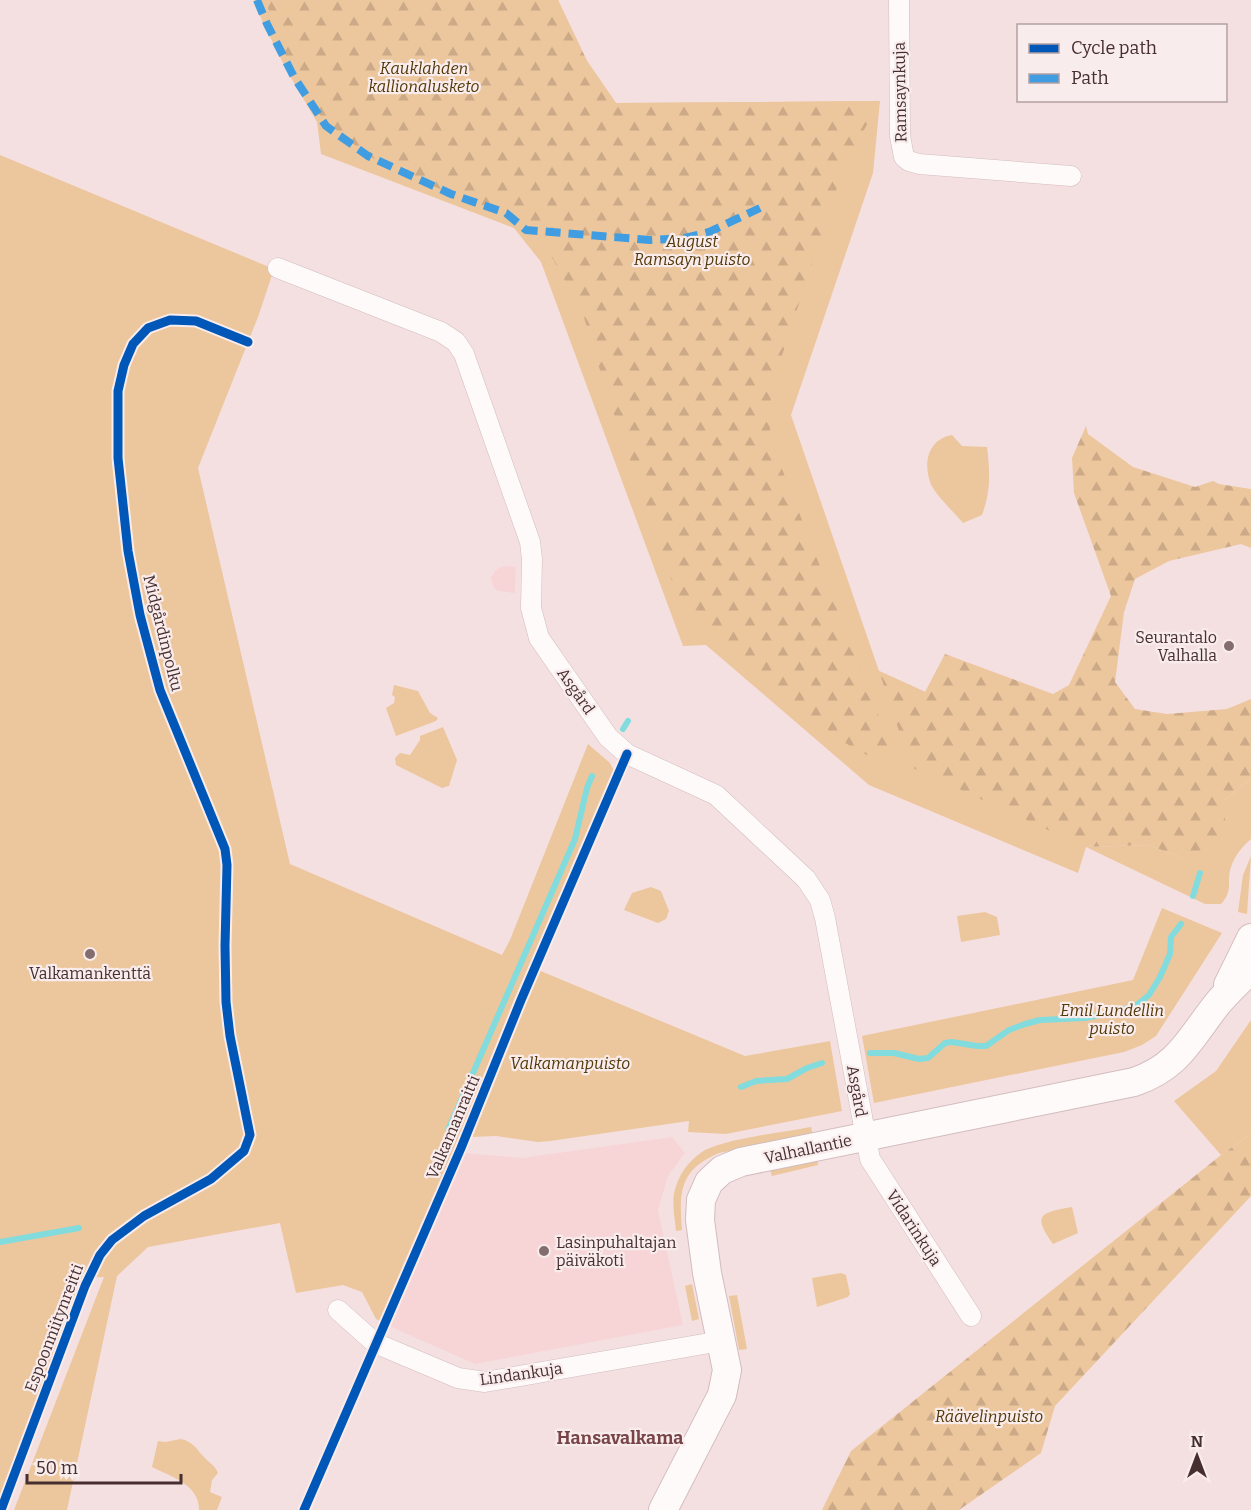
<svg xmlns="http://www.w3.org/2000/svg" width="1251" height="1510" font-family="Bitter,serif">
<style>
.built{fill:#f7d5d7}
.green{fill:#ecc69d}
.forest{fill:url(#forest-firs)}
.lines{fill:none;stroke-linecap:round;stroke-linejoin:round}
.stream{stroke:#82dcdd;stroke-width:6}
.street-casing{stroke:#d2bcbd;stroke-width:21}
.secondary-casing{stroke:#d2bcbd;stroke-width:30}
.street{stroke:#fefafa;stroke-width:20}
.secondary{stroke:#fefafa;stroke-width:28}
.quiet{stroke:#409de1;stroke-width:8;stroke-dasharray:15 8;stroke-linecap:butt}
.cycleway-casing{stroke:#f9ecec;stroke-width:13}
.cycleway{stroke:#0057b8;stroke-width:9}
.poi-dot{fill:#846d6e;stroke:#f9ecec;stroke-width:2}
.labels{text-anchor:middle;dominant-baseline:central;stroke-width:4.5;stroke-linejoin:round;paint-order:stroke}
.park-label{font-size:16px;font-style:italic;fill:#533808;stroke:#f9ecec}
.street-label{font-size:16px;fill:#472f30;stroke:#f9ecec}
.poi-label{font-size:16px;fill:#472f30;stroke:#f9ecec;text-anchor:end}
.neighbourhood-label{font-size:18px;font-weight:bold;fill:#784448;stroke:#f9ecec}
</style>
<defs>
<pattern id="forest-firs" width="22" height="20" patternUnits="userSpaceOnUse" patternTransform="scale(1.5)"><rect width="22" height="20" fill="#ecc69d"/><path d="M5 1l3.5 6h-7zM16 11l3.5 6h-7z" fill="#ca8"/></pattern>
</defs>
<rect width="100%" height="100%" fill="#f5e0e1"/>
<!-- built -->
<g class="built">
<polygon points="504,566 516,567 515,593 498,591 493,587 491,577 497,569"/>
<polygon points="672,1137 685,1153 668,1176 658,1210 683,1325 475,1364 389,1326 464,1153 522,1158"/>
</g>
<!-- green -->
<g class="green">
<path d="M254,0H558L587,61L616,103L880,101L873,173L791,415L879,671L1107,774L1086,847L1148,845L1186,859L1225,826V800L1251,778V839C1242,847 1235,855 1231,867C1226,882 1234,890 1221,904H1205L1086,847L1078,873L869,785L706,645L683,646L541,262L514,228L321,154L317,122L287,71L263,23Z"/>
<polygon points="0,155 274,269 258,317 198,468 290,864 502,955 510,940 588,744 610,763 614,771 531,967 745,1056 830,1041 842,1111 726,1134 688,1132 689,1121 550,1141 538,1142 496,1136 471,1137 389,1326 376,1319 362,1292 343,1285 296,1293 280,1223 148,1247 117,1276 67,1510 14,1510 104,1277 82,1278 0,1496"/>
<path d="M952,435L962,446L987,447C990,472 991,491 982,515L963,523C955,513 934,494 930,482C923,461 929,439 952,435Z"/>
<polygon points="394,685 418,691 430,713 438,718 436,721 396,736 386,708 394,703 395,697 392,695"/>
<polygon points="443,727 457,760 449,786 442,788 396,765 395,758 400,753 410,755 420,740 420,736"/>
<polygon points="1251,856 1247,914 1238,912 1243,875"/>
<polygon points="651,887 661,891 669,911 666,919 658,923 624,910 632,893"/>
<polygon points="1162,908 1222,933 1156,1036 1142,1045 1124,1052 874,1103 862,1036 1133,980"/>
<polygon points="985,912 997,917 1000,935 961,942 957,916"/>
<polygon points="1251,1020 1251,1134 1221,1155 1174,1101 1216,1071"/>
<path d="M811,1127L813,1135L719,1153C679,1170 679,1192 682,1230L676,1231C675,1219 672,1206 674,1194C677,1177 688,1161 702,1152C722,1139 785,1132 811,1127Z"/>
<polygon points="817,1157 818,1165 772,1176 770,1170"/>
<path d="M1072,1207L1078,1233L1053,1244C1032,1214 1040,1213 1072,1207Z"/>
<polygon points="841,1273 846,1275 850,1294 848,1297 817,1307 812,1278"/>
<polygon points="692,1284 699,1319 692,1321 685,1286"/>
<polygon points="737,1295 747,1349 739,1350 729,1296"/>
<path d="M181,1439C194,1442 196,1449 205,1458C210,1464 215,1465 218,1473L212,1480L210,1492L222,1497L217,1510H199C200,1485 170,1476 152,1467L158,1441L165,1442Z"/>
</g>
<!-- forest -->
<g class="forest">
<path d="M265,0H558L587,61L616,103L880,101L844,166L771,389L770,432L775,451L886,735C891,753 886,762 867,755C847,747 820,724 803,710C767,681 731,653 695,624L680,604L608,397L583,314L553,259L526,230L506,213L451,194L368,156L322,118L294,77Z"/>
<polygon points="1086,426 1088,434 1133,467 1195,487 1213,481 1219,484 1251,489 1251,548 1241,544 1169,561 1135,579 1124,612 1115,682 1135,709 1167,714 1227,709 1251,699 1251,778 1225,800 1225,826 1215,854 1186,859 1148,845 1085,847 911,767 879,671 925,692 945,654 1053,694 1069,685 1111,596 1074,493 1072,458"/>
<polygon points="1251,1134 1251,1196 1055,1406 1041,1453 959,1510 822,1510 851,1451 1221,1155"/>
</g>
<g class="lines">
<!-- stream -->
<g class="stream">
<polyline points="623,729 628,721"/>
<polyline points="1193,896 1200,873"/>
<polyline points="870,1053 894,1053 919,1059 928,1058 945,1043 952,1042 977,1046 986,1046 1009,1030 1025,1024 1040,1020 1085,1018 1117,1012 1138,1004 1149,995 1160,977 1170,954 1171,937 1181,924"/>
<polyline points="741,1087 756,1081 787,1079 807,1068 822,1063"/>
<polyline points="449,1128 575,839 587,788 592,776"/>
<polyline points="0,1242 79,1228"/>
</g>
<!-- street casing -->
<g class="street-casing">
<g id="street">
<polyline points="899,0 900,136 904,157 909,161 919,164 1071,176"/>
<polyline points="278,268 441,332 456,342 464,354 530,542 532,559 531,608 539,638 608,737 627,754 716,795 806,879 820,900 825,918 870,1159 971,1316"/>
<polyline points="338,1310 375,1343 458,1378 485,1382 721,1341"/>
</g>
</g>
<!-- secondary casing -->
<g class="secondary-casing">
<g id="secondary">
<polyline points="1228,985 1251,938"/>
<path d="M663,1510L722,1395L727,1370L707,1273L700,1220L701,1200L709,1182L722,1170L741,1162L1134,1082C1179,1067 1190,1038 1218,1003C1228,991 1240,980 1251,969"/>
</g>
</g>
<!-- street -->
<use href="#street" class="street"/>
<!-- secondary -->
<use href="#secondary" class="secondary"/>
<!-- quiet -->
<polyline class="quiet" points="257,0 267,24 294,77 326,126 368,156 451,194 506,213 526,230 650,240 685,238 709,232 760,208"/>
<!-- cycleway casing -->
<g class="cycleway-casing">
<g id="cycleway">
<polyline points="1,1510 85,1286 100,1255 112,1240 144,1216 211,1179 244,1151 250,1135 230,1036 226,1002 225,946 227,865 225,849 160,690 140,615 128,551 118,458 118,391 124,365 133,344 148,328 170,320 196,321 248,342"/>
<polyline points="304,1510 461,1148 521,1000 627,754"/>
</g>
</g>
<!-- cycleway -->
<use href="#cycleway" class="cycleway"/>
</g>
<!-- markers -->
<g class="poi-dot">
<circle cx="1229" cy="646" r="6"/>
<circle cx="90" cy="954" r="6"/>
<circle cx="544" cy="1251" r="6"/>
</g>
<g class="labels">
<!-- park labels -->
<g class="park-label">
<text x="424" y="68">Kauklahden<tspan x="424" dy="18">kallionalusketo</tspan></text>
<text x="692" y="241">August<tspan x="692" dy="18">Ramsayn puisto</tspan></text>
<text x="1112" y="1010">Emil Lundellin<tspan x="1112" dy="18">puisto</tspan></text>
<text x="570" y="1063">Valkamanpuisto</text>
<text x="989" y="1416">Räävelinpuisto</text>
</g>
<!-- street labels -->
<g class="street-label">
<text transform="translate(900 92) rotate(-91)">Ramsaynkuja</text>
<text transform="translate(163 633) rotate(76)">Midgårdinpolku</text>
<text transform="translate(576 691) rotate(55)">Asgård</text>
<text transform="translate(857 1091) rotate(80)">Asgård</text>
<text transform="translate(453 1127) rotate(-67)">Valkamanraitti</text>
<text transform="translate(808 1149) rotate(-12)">Valhallantie</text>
<text transform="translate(914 1228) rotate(57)">Vidarinkuja</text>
<text transform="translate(54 1328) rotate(-69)">Espoonniitynreitti</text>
<text transform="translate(521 1374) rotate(-8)">Lindankuja</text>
</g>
<!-- poi labels -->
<g class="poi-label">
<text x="1217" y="637">Seurantalo<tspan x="1217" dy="18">Valhalla</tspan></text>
<text x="90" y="973" text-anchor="middle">Valkamankenttä</text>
<text x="556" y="1242" text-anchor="start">Lasinpuhaltajan<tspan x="556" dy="18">päiväkoti</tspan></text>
</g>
<!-- neighbourhood labels -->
<g class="neighbourhood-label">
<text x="620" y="1438">Hansavalkama</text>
</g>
</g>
<!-- legend -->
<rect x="1017" y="24" width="210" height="78" fill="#f9ecec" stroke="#b2a0a1" stroke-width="1.5"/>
<rect x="1029" y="44" width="30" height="9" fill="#0057b8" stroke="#b2a0a1" stroke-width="1.5"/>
<text x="1071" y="54" font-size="18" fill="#472f30">Cycle path</text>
<rect x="1029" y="74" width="30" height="9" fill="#409de1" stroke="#b2a0a1" stroke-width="1.5"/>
<text x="1071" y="84" font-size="18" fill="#472f30">Path</text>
<!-- north arrow -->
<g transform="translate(1197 1456)" stroke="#f9ecec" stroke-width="4.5" paint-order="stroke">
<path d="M0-4.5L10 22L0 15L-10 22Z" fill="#472f30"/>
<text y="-9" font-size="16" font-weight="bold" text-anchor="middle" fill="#472f30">N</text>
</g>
<!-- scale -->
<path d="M27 1474v9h154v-9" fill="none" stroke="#472f30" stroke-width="3"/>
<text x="36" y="1474" font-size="18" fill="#472f30" stroke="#f9ecec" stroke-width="4.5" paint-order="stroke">50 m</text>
</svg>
